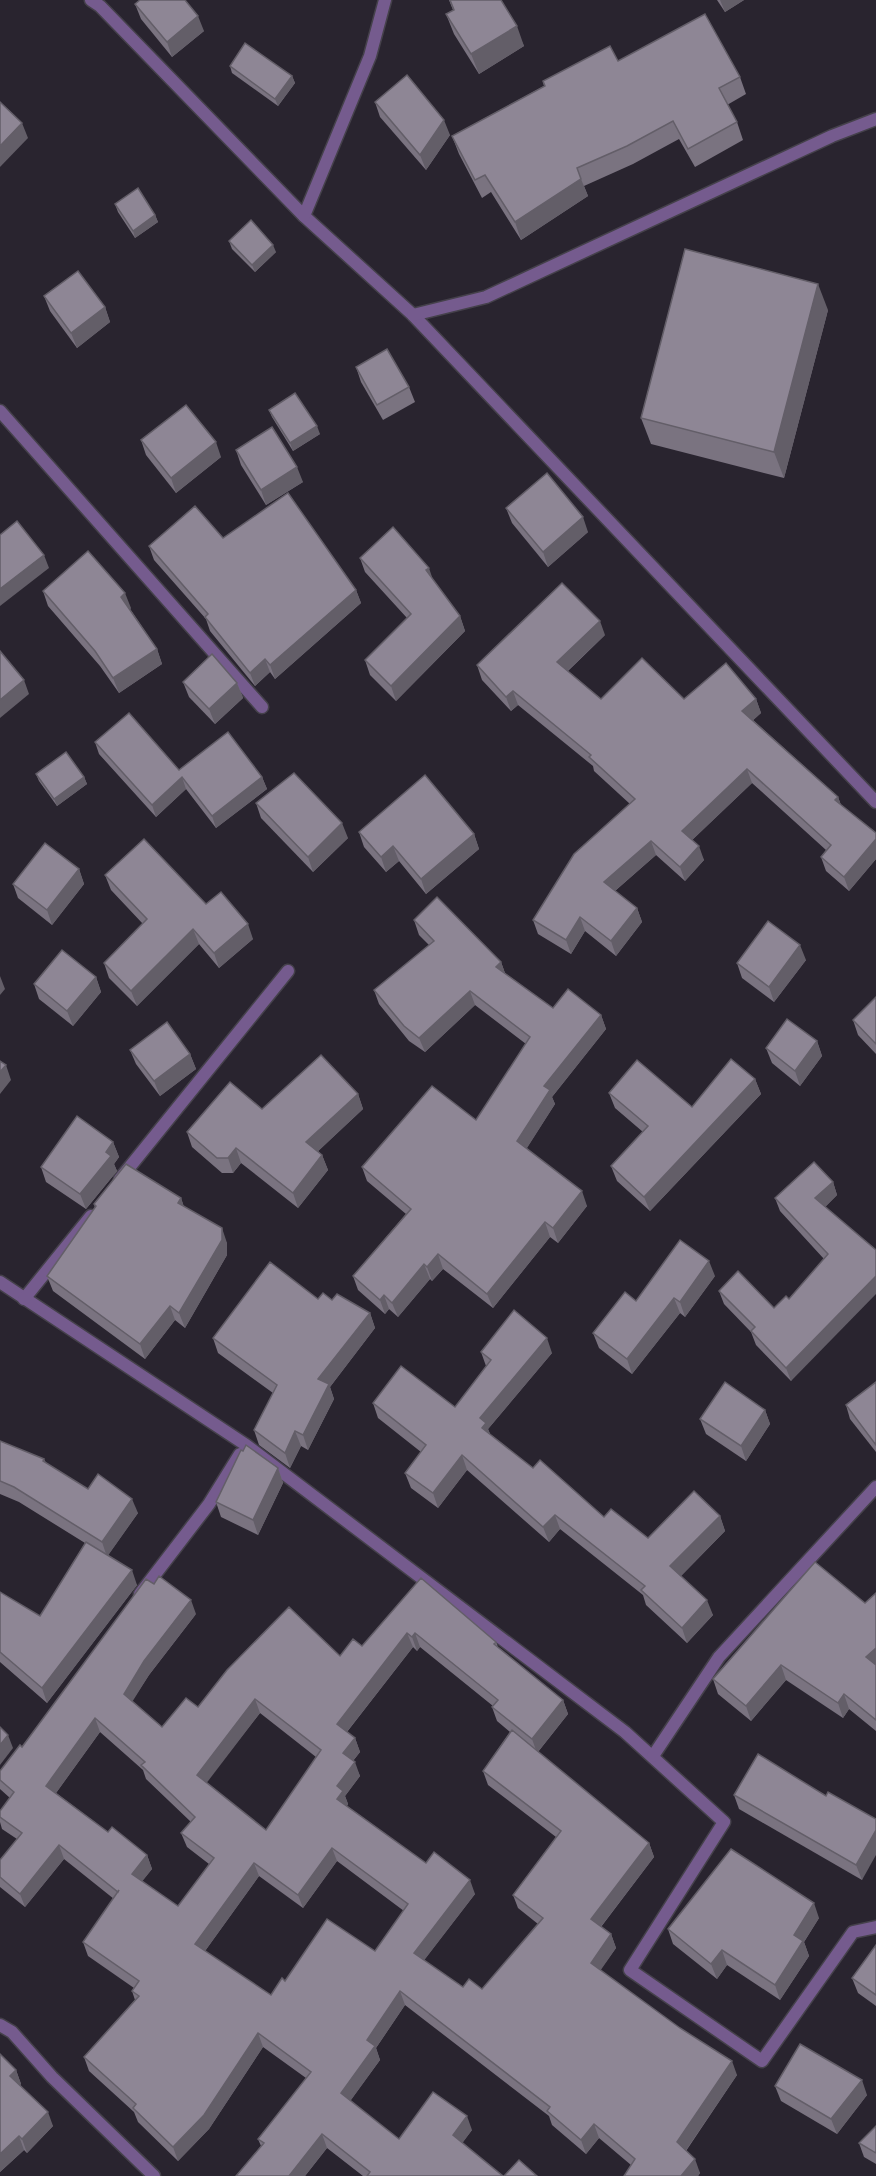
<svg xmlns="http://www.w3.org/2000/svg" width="876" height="2176" font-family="'PT Sans Narrow',sans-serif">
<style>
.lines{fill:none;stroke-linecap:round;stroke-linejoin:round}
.street-casing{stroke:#45414b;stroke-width:15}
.street{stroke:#755b8e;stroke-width:12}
.wall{fill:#7a7380;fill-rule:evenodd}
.shaded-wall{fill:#635e68}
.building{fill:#8e8695;stroke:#635e68;stroke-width:1.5;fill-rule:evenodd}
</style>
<rect width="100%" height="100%" fill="#29242f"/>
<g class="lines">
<!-- street casing -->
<g class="street-casing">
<g id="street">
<polyline points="91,0 100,6 304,216 413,315 876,802"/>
<polyline points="304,216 370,56 385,0"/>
<polyline points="413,315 486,297 832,136 876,119"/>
<polyline points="0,411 262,707"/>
<polyline points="120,1179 288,971"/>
<polyline points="0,1282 246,1445 625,1732 724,1822 630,1970 762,2061 853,1932 876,1927"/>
<polyline points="24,1299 91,1216"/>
<polyline points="140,1594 209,1504 240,1454"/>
<polyline points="653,1756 719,1657 876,1487"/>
<polyline points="0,2025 12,2032 52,2077 154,2176"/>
</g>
</g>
<!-- street -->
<use href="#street" class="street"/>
</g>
<!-- wall -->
<g class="wall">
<polygon points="449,0 501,0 524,46 479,74 454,34 446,14 453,10"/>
<polygon points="717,0 744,0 725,12"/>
<polygon points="135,4 204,31 172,57 141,19"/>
<polygon points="618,61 740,77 746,94 727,105 737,122 743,140 695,167 679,139 633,164 584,186 588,196 521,240 491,192 482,198 459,154 452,136 544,86 543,81"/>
<polygon points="230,66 292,76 295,83 278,106 232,73"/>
<polygon points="375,102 450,135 426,170 380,117"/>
<polygon points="115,204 155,215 158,222 135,238 118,212"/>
<polygon points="229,241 276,252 255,272 232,249"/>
<polygon points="44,296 105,307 110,322 77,348 50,311"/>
<polygon points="828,310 784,478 651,444 641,418"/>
<polygon points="356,367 409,387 415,402 383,420 361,382"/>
<polygon points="269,410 320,434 293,451 272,417"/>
<polygon points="141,440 221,457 176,493 146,455"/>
<polygon points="236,450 303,482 266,505 241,465"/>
<polygon points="506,508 588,532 548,567 512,523"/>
<polygon points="223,538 356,590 361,603 275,679 270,672 255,686 210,631 206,619 154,560 149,546"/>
<polygon points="360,558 460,616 465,631 396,701 370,675 365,660 407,618 365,572"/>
<polygon points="43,591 131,608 130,609 157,649 162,664 119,693 100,666 48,606"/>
<polygon points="605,635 568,671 601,699 756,699 761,713 753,720 838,797 841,805 876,839 876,859 849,891 826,871 821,857 826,850 752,783 692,840 704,860 685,881 656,855 615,891 637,908 642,922 616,956 585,931 571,954 538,934 533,920 630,804 594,771 593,766 518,705 511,711 482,680 477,665"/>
<polygon points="183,682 237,683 243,698 215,724 189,697"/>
<polygon points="95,742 179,770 262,777 267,789 216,828 186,789 156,817 99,754"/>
<polygon points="36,774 84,777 87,784 57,806 39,781"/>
<polygon points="256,803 348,838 313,872 261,818"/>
<polygon points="359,832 474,834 479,849 426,894 399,861 386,872 364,847"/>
<polygon points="79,869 84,884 52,925 18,898 13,884"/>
<polygon points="105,875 206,904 253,939 219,968 199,944 137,1006 109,978 104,963 143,924 111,890"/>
<polygon points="414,920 501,962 505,973 553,1008 601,1015 606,1029 552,1097 555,1104 526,1149 587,1206 558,1243 550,1237 493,1308 443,1269 432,1281 430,1279 398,1317 389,1309 385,1314 358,1290 353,1276 406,1214 367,1181 362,1167 476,1120 526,1044 475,1005 425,1052 409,1041 379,1004 374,990 429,945 419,935"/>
<polygon points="806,960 774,1002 742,978 737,963"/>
<polygon points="96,977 101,992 73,1026 39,999 34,984"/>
<polygon points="876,997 876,1054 858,1035 853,1020"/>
<polygon points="817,1041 822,1056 800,1086 772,1063 766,1048"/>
<polygon points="130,1050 190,1054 196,1069 160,1096 136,1064"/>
<polygon points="755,1079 761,1094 650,1211 617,1181 611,1166 643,1132 615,1108 609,1093 692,1107"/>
<polygon points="358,1094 363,1109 318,1151 322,1155 328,1170 298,1208 241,1163 233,1173 222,1173 192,1147 187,1132 262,1109"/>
<polygon points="113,1142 119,1157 114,1164 117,1171 86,1209 46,1182 41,1167"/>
<polygon points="833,1182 837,1195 825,1207 876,1250 791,1381 756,1345 751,1332 724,1304 719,1291 774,1308 789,1299 824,1259 780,1211 775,1198"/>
<polygon points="181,1198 184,1207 227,1243 227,1255 185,1328 175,1320 145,1359 53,1291 47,1276 95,1208 94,1204"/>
<polygon points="715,1276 685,1317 680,1313 632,1374 599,1348 593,1333 636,1301"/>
<polygon points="318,1299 332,1300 370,1313 375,1328 330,1387 334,1399 308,1450 301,1446 290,1468 259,1445 254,1430 273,1393 218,1353 213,1338"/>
<polygon points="481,1352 552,1353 488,1429 490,1434 533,1468 604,1517 648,1538 720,1516 725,1531 681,1576 713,1615 687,1643 646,1605 643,1595 560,1529 549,1542 467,1470 438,1508 411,1488 405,1473 421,1452 378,1418 373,1403 455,1407 486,1366"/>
<polygon points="876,1382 876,1452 850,1419 846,1405"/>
<polygon points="765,1410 770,1424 746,1461 706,1434 700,1419"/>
<polygon points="0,1441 44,1459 46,1463 88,1489 138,1513 108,1555 137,1585 47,1703 0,1662 0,1592 40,1616 85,1543 19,1502 0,1494"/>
<polygon points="278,1468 283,1483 258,1535 221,1517 216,1502"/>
<path d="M421,1578L496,1642L498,1647L563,1700L568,1714L538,1752L649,1843L654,1857L601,1927L611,1934L616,1948L600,1970L737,2075L686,2151L700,2173L698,2176H624L631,2165L599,2138L586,2154L552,2125L549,2116L405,2005L376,2048L380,2060L350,2101L399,2139L472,2130L462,2143L503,2176H363L327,2148L305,2176H236L261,2146L258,2139L306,2078L263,2047L209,2129L178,2161L138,2122L134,2112L89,2071L84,2057L135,2000L132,1991L134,1988L88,1956L83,1942L114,1899L64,1859L25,1907L0,1887V1860L17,1839L2,1829L0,1822V1811L10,1798L0,1789V1771L22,1747L196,1614L149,1675L132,1701L162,1727L198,1707L340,1656L362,1646ZM413,1647L417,1651L420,1647L493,1706L492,1707L497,1721L510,1732L483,1771L488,1785L556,1837L513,1895L518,1908L538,1924L482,1989L463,1987L424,1960L475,1894L426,1863L347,1806L348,1804L345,1796L360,1776L353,1761L360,1752L355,1738L347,1732ZM260,1713L316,1757L266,1830L206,1782ZM100,1732L143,1770L146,1779L191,1822L181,1833L187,1847L209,1864L178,1906L142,1881L152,1869L147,1855L108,1832L56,1793ZM337,1861L404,1911L375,1951L285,1981L271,1995L205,1951L259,1876L303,1908Z"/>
<polygon points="876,1593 876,1731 849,1709 843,1718 786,1680 751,1721 718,1694 713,1679 865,1603"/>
<polygon points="734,1795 826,1796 876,1819 862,1880 739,1809"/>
<polygon points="819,1918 804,1942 809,1956 780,2000 727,1965 717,1979 673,1944 668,1929"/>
<polygon points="876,1945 876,2006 858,1993 852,1978"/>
<polygon points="16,2070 21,2084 20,2085 53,2126 27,2153 24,2150 0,2172"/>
<polygon points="775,2086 867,2095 837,2134 781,2101"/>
<polygon points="876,2126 876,2164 864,2157 859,2143"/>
</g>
<!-- shaded-wall -->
<g class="shaded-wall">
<polygon points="720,0 744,0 725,12"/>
<polygon points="198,16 204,31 172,57 167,42"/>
<polygon points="517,26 524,46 479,74 471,54"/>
<polygon points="292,76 295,83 278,106 275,99"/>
<polygon points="444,120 450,135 426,170 420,155"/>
<polygon points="22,123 28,138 0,167 0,146"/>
<polygon points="581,179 588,196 521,240 515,222"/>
<polygon points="155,215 158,222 135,238 133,231"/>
<polygon points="273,245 276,252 255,272 252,265"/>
<polygon points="818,284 828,310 784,478 774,452"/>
<polygon points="105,307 110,322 77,348 71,333"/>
<polygon points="317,426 320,434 293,451 290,443"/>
<polygon points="216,442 221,457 176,493 171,478"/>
<polygon points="297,467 303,482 266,505 261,490"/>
<polygon points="583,517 588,532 548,567 543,552"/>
<polygon points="44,555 49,568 0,606 0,589"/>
<polygon points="429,568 434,583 426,570"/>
<polygon points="356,590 361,603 275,679 270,665"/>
<polygon points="125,593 131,608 127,612 121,597"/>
<polygon points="460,616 465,631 396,701 391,686"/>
<polygon points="600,621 605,635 562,676 557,662"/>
<polygon points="157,649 162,664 119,693 113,678"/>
<polygon points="265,659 270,672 255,686 250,673"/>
<polygon points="24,680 29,694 0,718 0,700"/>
<polygon points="237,683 243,698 215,724 209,709"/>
<polygon points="513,691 518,705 511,711 506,697"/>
<polygon points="756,699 761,713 748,725 742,711"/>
<polygon points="747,769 752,783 687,845 682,831"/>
<polygon points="84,777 87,784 57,806 54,799"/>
<polygon points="182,777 186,789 156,817 152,805"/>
<polygon points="262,777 267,789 216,828 212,816"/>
<polygon points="838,797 843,811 835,800"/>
<polygon points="342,823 348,838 313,872 308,857"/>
<polygon points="474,834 479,849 426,894 421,879"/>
<polygon points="876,839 876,859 849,891 844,877"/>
<polygon points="651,841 656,855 609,896 604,882"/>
<polygon points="393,846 399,861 386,872 381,857"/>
<polygon points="699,846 704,860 685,881 680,867"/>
<polygon points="79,869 84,884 52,925 47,910"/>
<polygon points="637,908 642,922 616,956 611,941"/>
<polygon points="580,917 585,931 571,954 566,940"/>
<polygon points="248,924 253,939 219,968 214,953"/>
<polygon points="193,929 199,944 137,1006 131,991"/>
<polygon points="800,945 806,960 774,1002 769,987"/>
<polygon points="501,962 506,976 496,967"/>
<polygon points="0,976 5,989 0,995"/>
<polygon points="96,977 101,992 73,1026 67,1011"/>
<polygon points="470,991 475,1005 425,1052 419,1038"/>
<polygon points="601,1015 606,1029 552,1097 555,1104 522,1156 517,1141 544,1086"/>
<polygon points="817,1041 822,1056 800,1086 795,1071"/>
<polygon points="190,1054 196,1069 160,1096 154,1081"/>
<polygon points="6,1065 11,1080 0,1094 0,1072"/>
<polygon points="755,1079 761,1094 650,1211 644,1197"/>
<polygon points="358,1094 363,1109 312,1157 306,1142"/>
<polygon points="113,1142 119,1157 114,1164 117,1171 86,1209 80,1194 106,1152"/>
<polygon points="236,1148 241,1163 233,1173 228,1158"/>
<polygon points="322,1155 328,1170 298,1208 293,1193"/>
<polygon points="833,1182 837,1195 820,1212 815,1198"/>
<polygon points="582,1191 587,1206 558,1243 553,1228"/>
<polygon points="181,1198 186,1213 178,1203"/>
<polygon points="545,1222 550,1237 493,1308 487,1294"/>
<polygon points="222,1228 227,1243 227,1255 185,1328 179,1313"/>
<polygon points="438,1254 443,1269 432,1281 427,1267"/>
<polygon points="709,1261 715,1276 685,1317 680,1302"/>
<polygon points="424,1264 430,1279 398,1317 392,1303"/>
<polygon points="876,1276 876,1294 791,1381 786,1368"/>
<polygon points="384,1295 389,1309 385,1314 380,1300"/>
<polygon points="674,1298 680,1313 632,1374 627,1359"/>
<polygon points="170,1306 175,1320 145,1359 140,1344"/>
<polygon points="370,1313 375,1328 330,1387 334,1399 308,1450 303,1435 318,1379"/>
<polygon points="547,1338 552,1353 488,1429 492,1438 488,1443 480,1418"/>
<polygon points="765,1410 770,1424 746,1461 741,1446"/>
<polygon points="295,1431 301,1446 290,1468 285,1453"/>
<polygon points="462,1455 467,1470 438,1508 433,1493"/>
<polygon points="278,1468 283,1483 258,1535 253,1520"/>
<polygon points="132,1499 138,1513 107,1557 102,1542"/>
<polygon points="555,1515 560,1529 549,1542 543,1527"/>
<polygon points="720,1516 725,1531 676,1581 670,1566"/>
<polygon points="132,1570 137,1585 47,1703 42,1688"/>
<polygon points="191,1600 196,1614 149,1675 129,1707 124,1694 144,1661"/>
<polygon points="707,1600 713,1615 687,1643 682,1628"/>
<polygon points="407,1633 413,1647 342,1738 337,1724"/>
<polygon points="415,1633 420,1647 417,1651 412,1637"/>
<polygon points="876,1648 876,1668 866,1657"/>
<polygon points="781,1665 786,1680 751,1721 746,1706"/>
<polygon points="844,1694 849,1709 843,1718 838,1703"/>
<polygon points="255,1699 260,1713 202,1789 197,1775"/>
<polygon points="563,1700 568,1714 537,1753 532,1739"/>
<polygon points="95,1718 100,1732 51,1800 46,1786"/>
<polygon points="8,1735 13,1748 0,1765 0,1745"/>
<polygon points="355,1738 360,1752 348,1767 343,1753"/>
<polygon points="355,1762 360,1776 345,1796 348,1804 342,1813 337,1799 337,1786"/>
<polygon points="876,1830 876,1855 862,1880 856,1865"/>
<polygon points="649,1843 654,1857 596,1933 591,1919"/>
<polygon points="59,1845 64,1859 25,1907 20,1894"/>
<polygon points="332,1848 337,1861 303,1908 298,1895"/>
<polygon points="147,1855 152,1869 137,1888 132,1874"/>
<polygon points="254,1863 259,1876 200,1958 195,1944"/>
<polygon points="470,1880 475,1894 419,1967 414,1953"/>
<polygon points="814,1903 819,1918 804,1942 809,1956 780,2000 775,1985 794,1935"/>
<polygon points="611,1934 616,1948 596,1977 591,1963"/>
<polygon points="722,1950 727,1965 717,1979 711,1964"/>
<polygon points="400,1991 405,2005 376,2048 380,2060 346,2107 341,2093 367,2040"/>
<polygon points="258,2033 263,2047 209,2129 178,2161 173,2147"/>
<polygon points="732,2061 737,2075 682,2156 677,2142"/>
<polygon points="16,2070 21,2084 15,2090 10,2076"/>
<polygon points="862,2080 867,2095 837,2134 831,2119"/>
<polygon points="48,2112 53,2126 27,2153 22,2139"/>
<polygon points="467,2116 472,2130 458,2149 453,2135"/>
<polygon points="594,2124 599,2138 586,2154 581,2140"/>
<polygon points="322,2134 327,2148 305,2176 289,2176"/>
<polygon points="19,2136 24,2150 0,2172 0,2154"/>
<polygon points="695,2159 700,2173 698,2176 681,2176"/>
</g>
<!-- building -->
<g class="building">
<polygon points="140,0 185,0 198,16 167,42 135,4"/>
<polygon points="450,0 501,0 517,26 471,54 446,14 454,10"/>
<polygon points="705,14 740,77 719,88 737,122 688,149 673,121 627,146 577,168 581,179 515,222 485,175 475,180 452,136 545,86 543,81 610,46 618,61"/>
<polygon points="245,43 292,76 275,99 230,66"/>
<polygon points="407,75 444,120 420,155 375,102"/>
<polygon points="0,102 22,123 0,146"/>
<polygon points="138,188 155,215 133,231 115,204"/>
<polygon points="251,220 273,245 252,265 229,241"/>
<polygon points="685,249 818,284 774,452 641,418"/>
<polygon points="78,271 105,307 71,333 44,296"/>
<polygon points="387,349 409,387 377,405 356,367"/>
<polygon points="295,393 317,426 290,443 269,410"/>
<polygon points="186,405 216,442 171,478 141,440"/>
<polygon points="272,427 297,467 261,490 236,450"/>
<polygon points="547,473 583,517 543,552 506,508"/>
<polygon points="288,493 356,590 270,665 265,659 250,673 205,617 208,614 149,546 195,506 223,538"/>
<polygon points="17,521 44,555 0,589 0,535"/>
<polygon points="393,527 429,568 426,570 460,616 391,686 365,660 411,614 360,558"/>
<polygon points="88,551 125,593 121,597 157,649 113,678 95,651 43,591"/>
<polygon points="562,583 600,621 557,662 601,699 642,658 684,699 726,663 756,699 742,711 838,797 835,800 876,833 876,839 844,877 821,857 831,845 747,769 682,831 699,846 680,867 651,841 604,882 637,908 611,941 580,917 566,940 533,920 574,854 635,799 589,757 591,755 513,691 506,697 477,665"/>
<polygon points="0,651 24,680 0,700"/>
<polygon points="212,654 237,683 209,709 183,682"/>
<polygon points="129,713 179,770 228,732 262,777 212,816 182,777 152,805 95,742"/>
<polygon points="66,752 84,777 54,799 36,774"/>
<polygon points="294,773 342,823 308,857 256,803"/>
<polygon points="425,775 474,834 421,879 393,846 381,857 359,832"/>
<polygon points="144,839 206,904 221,892 248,924 214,953 193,929 131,991 104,963 147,919 105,875"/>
<polygon points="45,843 79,869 47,910 13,884"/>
<polygon points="437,897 501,962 496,967 553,1008 568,989 601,1015 544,1086 550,1090 517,1141 582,1191 553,1228 545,1222 487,1294 438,1254 427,1267 424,1264 392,1303 384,1295 380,1300 353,1276 411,1209 362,1167 432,1086 476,1120 530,1037 470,991 419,1038 404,1026 374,990 434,941 414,920"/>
<polygon points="768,921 800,945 769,987 737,963"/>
<polygon points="62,950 96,977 67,1011 34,984"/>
<polygon points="876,997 876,1044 853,1020"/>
<polygon points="787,1019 817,1041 795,1071 766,1048"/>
<polygon points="167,1022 190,1054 154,1081 130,1050"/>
<polygon points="321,1055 358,1094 306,1142 322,1155 293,1193 236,1148 228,1158 217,1158 187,1132 230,1082 262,1109"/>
<polygon points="731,1059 755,1079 644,1197 611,1166 648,1126 609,1093 637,1060 692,1107"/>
<polygon points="0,1061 6,1065 0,1072"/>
<polygon points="77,1116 113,1142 106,1152 111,1156 80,1194 41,1167"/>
<polygon points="814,1162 833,1182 815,1198 876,1250 876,1276 786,1368 751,1331 755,1327 719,1291 738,1271 774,1308 786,1296 789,1299 828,1254 775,1198"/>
<polygon points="126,1164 181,1198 178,1203 222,1228 222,1240 179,1313 170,1306 140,1344 47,1276 96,1206 94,1204"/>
<polygon points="680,1240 709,1261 680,1302 674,1298 627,1359 593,1333 625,1292 636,1301"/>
<polygon points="270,1262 318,1299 323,1293 332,1300 337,1294 370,1313 318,1379 329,1384 303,1435 295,1431 285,1453 254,1430 277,1385 213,1338"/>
<polygon points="514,1310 547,1338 480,1418 486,1423 482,1428 533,1468 540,1460 604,1517 611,1509 648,1538 694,1491 720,1516 670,1566 707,1600 682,1628 641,1590 645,1586 555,1515 543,1527 462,1455 433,1493 405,1473 426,1445 373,1403 401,1366 455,1407 491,1360 481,1352"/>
<polygon points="725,1382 765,1410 741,1446 700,1419"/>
<polygon points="876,1382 876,1445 846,1405"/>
<polygon points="0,1441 44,1459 43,1461 88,1489 98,1474 132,1499 102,1542 14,1487 0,1481"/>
<polygon points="246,1445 278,1468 253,1520 216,1502 241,1450 243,1451"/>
<polygon points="86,1542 132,1570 42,1688 0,1652 0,1592 40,1616"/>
<polygon points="815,1562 865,1603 876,1593 876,1648 866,1657 876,1665 876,1720 844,1694 838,1703 781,1665 746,1706 713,1679"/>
<path d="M159,1576L191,1600L144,1661L124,1694L162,1727L186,1698L198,1707L227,1670L289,1607L340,1656L353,1639L362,1646L421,1578L496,1642L494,1644L563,1700L532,1739L492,1707L498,1700L415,1633L412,1637L407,1633L337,1724L355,1738L343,1753L355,1762L337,1786L343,1791L337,1799L426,1863L434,1852L470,1880L414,1953L463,1987L469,1979L482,1989L543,1918L513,1895L561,1831L483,1771L512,1730L649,1843L591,1919L611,1934L591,1963L680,2028L732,2061L677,2142L695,2159L681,2176H624L635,2159L594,2124L581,2140L547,2111L550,2107L400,1991L367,2040L375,2046L341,2093L399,2139L433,2092L467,2116L453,2135L503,2176H367L370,2172L322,2134L289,2176H236L264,2143L258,2139L311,2072L258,2033L204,2115L173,2147L133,2108L136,2104L84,2057L139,1996L132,1991L139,1981L83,1942L119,1890L118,1892L59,1845L20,1894L0,1877V1860L22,1833L0,1817V1811L14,1792L0,1780V1771L20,1745L22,1747L146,1579L154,1584ZM255,1699L321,1750L266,1830L197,1775ZM95,1718L145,1762L141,1765L195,1817L181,1833L214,1858L178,1906L132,1874L147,1855L112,1827L108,1832L46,1786ZM332,1848L408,1904L375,1951L327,1919L285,1981L282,1978L271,1995L195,1944L254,1863L298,1895Z"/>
<polygon points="0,1727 8,1735 0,1745"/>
<polygon points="758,1754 826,1796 828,1792 876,1819 876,1830 856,1865 734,1795"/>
<polygon points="731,1849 814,1903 794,1935 803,1941 775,1985 722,1950 711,1964 668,1929"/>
<polygon points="876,1945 876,1995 852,1978"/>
<polygon points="800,2044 862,2080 831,2119 775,2086"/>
<polygon points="0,2054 16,2070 10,2076 48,2112 22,2139 19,2136 0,2154"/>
<polygon points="876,2126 876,2153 859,2143"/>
<polygon points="519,2160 537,2176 504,2176"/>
</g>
</svg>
